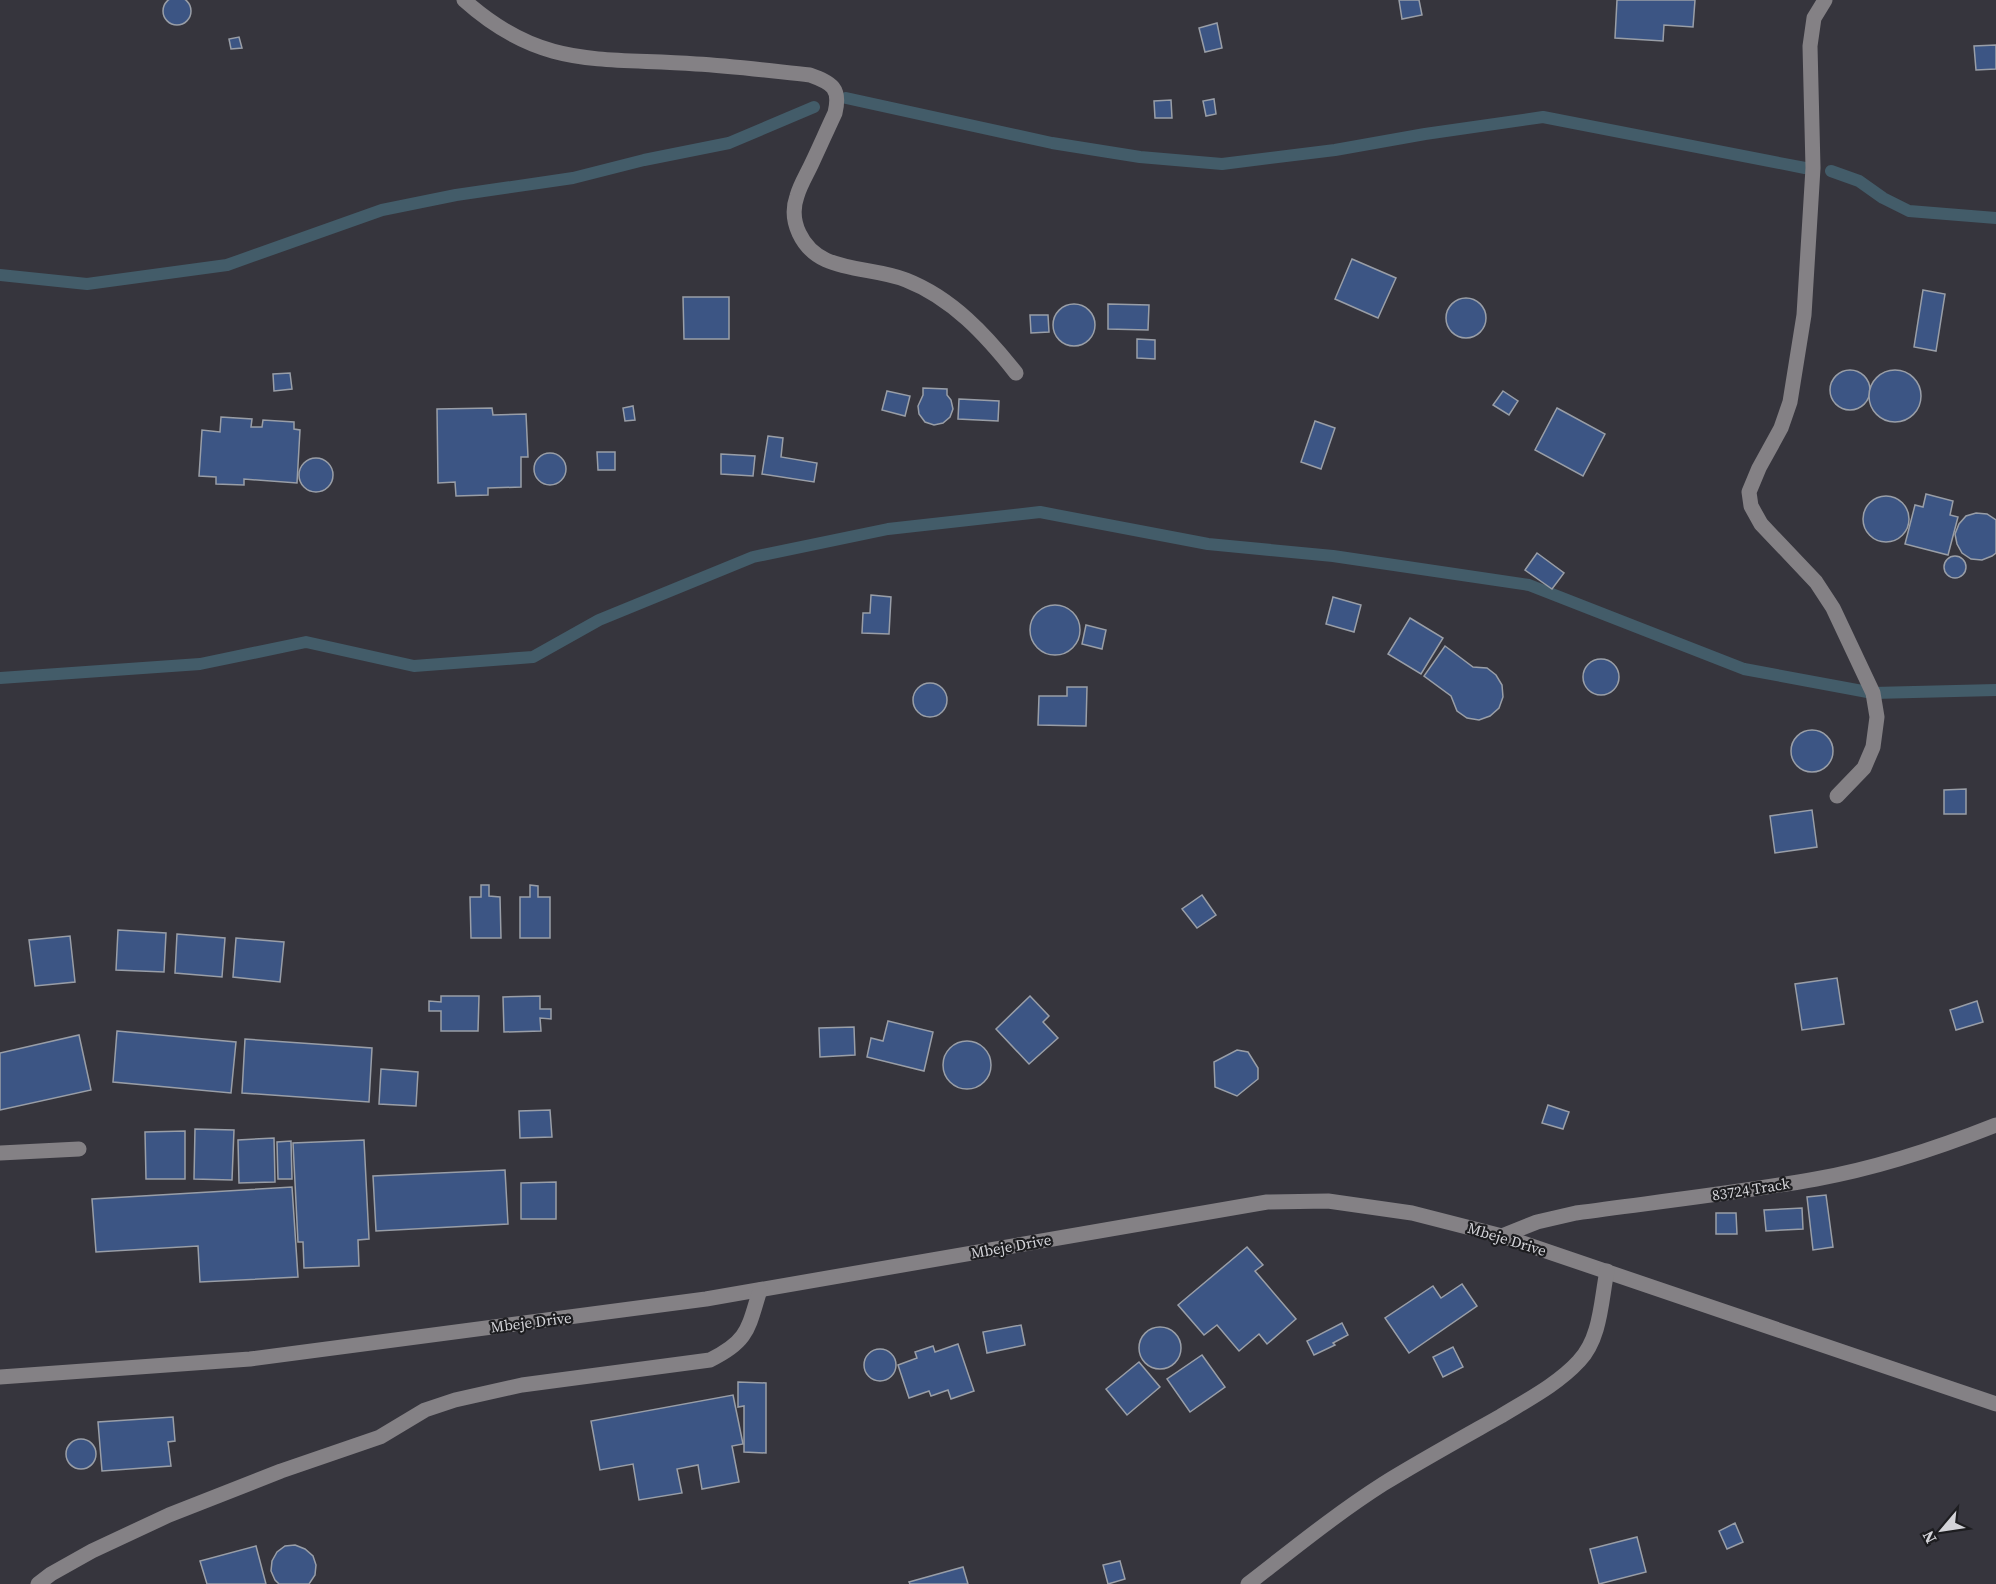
<svg xmlns="http://www.w3.org/2000/svg" width="1996" height="1584" font-family="'Source Serif 4',serif">
<style>
.lines{fill:none;stroke-linecap:round;stroke-linejoin:round}
.stream{stroke:#435c69;stroke-width:12}
.building{fill:#3c5584;stroke:#999ea7;stroke-width:1.5}
.minor{stroke:#848185;stroke-width:15}
.labels{text-anchor:middle;dominant-baseline:central;stroke-width:4.5;stroke-linejoin:round;paint-order:stroke}
.street-label{font-size:15px;fill:#d3d3d8;stroke:#1d1d20}
</style>
<rect width="100%" height="100%" fill="#36353d"/>
<g class="lines">
<!-- stream -->
<g class="stream">
<polyline points="846,98 1052,143 1140,157 1222,164 1335,150 1425,134 1543,117 1805,168"/>
<polyline points="1831,171 1859,181 1883,198 1909,211 1996,218"/>
<polyline points="0,275 87,284 227,265 382,210 456,195 573,178 644,160 729,143 814,107"/>
<polyline points="0,678 200,664 306,642 414,666 533,657 599,620 753,557 888,529 1040,512 1208,544 1333,556 1529,585 1744,669 1873,693 1996,690"/>
</g>
</g>
<!-- building -->
<g class="building">
<circle cx="177" cy="11" r="14"/>
<polygon points="1399,0 1419,0 1422,15 1402,19"/>
<polygon points="1617,0 1695,0 1693,27 1664,25 1663,41 1615,38"/>
<polygon points="1217,23 1222,48 1205,52 1199,28"/>
<polygon points="239,37 242,48 231,49 229,39"/>
<polygon points="1996,45 1996,69 1976,70 1974,46"/>
<polygon points="1214,99 1216,114 1206,116 1203,101"/>
<polygon points="1171,100 1172,118 1155,118 1154,101"/>
<polygon points="1352,259 1396,278 1378,318 1335,299"/>
<polygon points="1923,290 1945,294 1936,351 1914,347"/>
<polygon points="683,297 729,297 729,339 684,339"/>
<circle cx="1466" cy="318" r="20"/>
<polygon points="1108,304 1149,305 1148,330 1108,329"/>
<circle cx="1074" cy="325" r="21"/>
<polygon points="1030,315 1048,315 1049,332 1031,333"/>
<polygon points="1137,339 1155,340 1155,359 1137,358"/>
<circle cx="1850" cy="390" r="20"/>
<circle cx="1895" cy="396" r="26"/>
<polygon points="290,373 292,389 274,391 273,374"/>
<polygon points="923,388 947,389 947,395 951,400 953,409 950,417 943,423 934,425 925,422 919,414 918,406 923,395"/>
<polygon points="887,391 910,396 905,416 882,410"/>
<polygon points="1503,391 1518,401 1509,415 1493,405"/>
<polygon points="959,399 999,401 998,421 958,419"/>
<polygon points="633,406 635,420 625,421 623,408"/>
<polygon points="492,408 493,415 526,414 528,457 521,457 521,487 488,488 488,495 456,496 455,482 438,483 437,409"/>
<polygon points="1557,408 1605,434 1583,476 1535,450"/>
<polygon points="221,417 252,419 251,427 262,427 263,420 294,422 294,429 300,430 297,483 244,479 244,485 216,484 216,477 199,476 202,430 220,432"/>
<polygon points="1315,421 1335,428 1321,469 1301,462"/>
<polygon points="768,436 783,438 781,457 817,463 814,482 762,474"/>
<polygon points="597,452 615,452 615,470 598,470"/>
<circle cx="550" cy="469" r="16"/>
<polygon points="721,454 755,456 753,476 721,474"/>
<circle cx="316" cy="475" r="17"/>
<polygon points="1926,494 1953,501 1950,515 1958,517 1948,555 1905,544 1915,505 1923,507"/>
<circle cx="1886" cy="519" r="23"/>
<polygon points="1976,513 1987,514 1996,520 1996,553 1992,556 1982,560 1971,559 1962,553 1957,544 1955,534 1959,524 1966,516"/>
<polygon points="1537,553 1564,573 1552,589 1525,570"/>
<circle cx="1955" cy="567" r="11"/>
<polygon points="871,595 891,597 889,634 862,633 863,613 870,613"/>
<polygon points="1333,597 1361,605 1354,632 1326,624"/>
<circle cx="1055" cy="630" r="25"/>
<polygon points="1410,618 1443,638 1421,674 1388,654"/>
<polygon points="1086,625 1106,630 1102,649 1082,644"/>
<polygon points="1445,646 1473,667 1487,668 1496,675 1502,685 1503,697 1499,708 1490,716 1479,720 1467,718 1457,711 1451,696 1424,676"/>
<circle cx="1601" cy="677" r="18"/>
<circle cx="930" cy="700" r="17"/>
<polygon points="1067,687 1087,687 1086,726 1038,725 1039,696 1067,696"/>
<circle cx="1812" cy="751" r="21"/>
<polygon points="1966,789 1966,814 1944,814 1944,790"/>
<polygon points="1812,810 1817,847 1775,853 1770,816"/>
<polygon points="481,885 489,885 489,896 500,897 501,938 471,938 470,897 481,897"/>
<polygon points="530,885 538,886 538,897 550,897 550,938 520,938 520,897 530,897"/>
<polygon points="1202,895 1216,915 1197,928 1182,909"/>
<polygon points="118,930 166,933 164,972 116,970"/>
<polygon points="177,934 225,938 222,977 175,973"/>
<polygon points="70,936 75,982 35,986 29,940"/>
<polygon points="236,938 284,942 280,982 233,977"/>
<polygon points="1837,978 1844,1024 1802,1030 1795,984"/>
<polygon points="441,996 479,996 478,1031 441,1031 441,1011 429,1011 429,1001 441,1002"/>
<polygon points="540,996 540,1009 551,1009 551,1019 540,1018 541,1031 504,1032 503,997"/>
<polygon points="1030,996 1049,1016 1043,1022 1058,1038 1029,1064 996,1029"/>
<polygon points="1977,1001 1983,1022 1956,1030 1950,1010"/>
<polygon points="888,1021 933,1032 924,1071 867,1057 871,1038 883,1041"/>
<polygon points="854,1027 855,1055 820,1057 819,1028"/>
<polygon points="117,1031 236,1042 231,1093 113,1082"/>
<polygon points="79,1035 91,1090 0,1110 0,1053"/>
<polygon points="245,1039 372,1048 369,1102 242,1093"/>
<circle cx="967" cy="1065" r="24"/>
<polygon points="1237,1050 1248,1052 1258,1068 1258,1079 1237,1096 1215,1087 1214,1062"/>
<polygon points="381,1069 418,1072 416,1106 379,1104"/>
<polygon points="1548,1105 1569,1112 1563,1129 1542,1123"/>
<polygon points="550,1110 552,1137 520,1138 519,1111"/>
<polygon points="195,1129 234,1130 232,1180 194,1179"/>
<polygon points="185,1131 185,1179 146,1179 145,1132"/>
<polygon points="274,1138 275,1182 239,1183 238,1140"/>
<polygon points="364,1140 369,1239 358,1240 359,1266 304,1268 303,1242 298,1242 293,1143"/>
<polygon points="291,1141 292,1179 278,1179 277,1142"/>
<polygon points="505,1170 508,1224 376,1231 373,1176"/>
<polygon points="556,1182 556,1219 521,1219 521,1183"/>
<polygon points="292,1187 298,1277 200,1282 198,1246 96,1252 92,1199"/>
<polygon points="1826,1195 1833,1247 1813,1250 1807,1197"/>
<polygon points="1802,1208 1803,1229 1766,1231 1764,1210"/>
<polygon points="1716,1213 1736,1213 1737,1234 1716,1234"/>
<polygon points="1247,1247 1263,1265 1255,1271 1296,1319 1267,1344 1259,1334 1239,1351 1217,1325 1204,1335 1178,1305"/>
<polygon points="1462,1284 1477,1306 1409,1353 1385,1318 1433,1286 1441,1298"/>
<polygon points="1342,1323 1348,1335 1333,1343 1335,1345 1314,1355 1307,1341"/>
<polygon points="1021,1325 1025,1345 987,1353 983,1332"/>
<circle cx="1160" cy="1348" r="21"/>
<polygon points="958,1344 974,1391 951,1399 948,1390 931,1396 929,1391 909,1398 898,1365 917,1358 915,1352 933,1346 935,1352"/>
<polygon points="1453,1347 1463,1367 1443,1377 1433,1357"/>
<circle cx="880" cy="1365" r="16"/>
<polygon points="1202,1355 1225,1387 1190,1412 1167,1379"/>
<polygon points="1139,1362 1160,1387 1127,1415 1106,1389"/>
<polygon points="738,1382 766,1383 766,1453 744,1452 744,1406 738,1407"/>
<polygon points="733,1395 743,1444 732,1446 739,1482 702,1489 698,1465 677,1469 682,1493 639,1500 633,1464 600,1470 591,1421"/>
<polygon points="173,1417 175,1441 168,1442 171,1466 102,1471 98,1422"/>
<circle cx="81" cy="1454" r="15"/>
<polygon points="1735,1523 1743,1542 1727,1549 1719,1531"/>
<polygon points="1637,1537 1646,1572 1599,1584 1590,1549"/>
<polygon points="295,1545 305,1549 313,1556 316,1565 315,1575 309,1584 279,1584 275,1580 271,1571 272,1561 277,1552 285,1546"/>
<polygon points="256,1546 266,1584 207,1584 200,1561"/>
<polygon points="1120,1561 1125,1579 1108,1584 1103,1565"/>
<polygon points="963,1567 968,1584 910,1584 909,1582"/>
</g>
<g class="lines">
<!-- minor -->
<g class="minor">
<path d="M464,0C542,70 600,57 696,64C734,66 772,71 810,75C832,83 841,88 835,113C827,130 820,146 812,163C807,174 800,185 797,196C788,221 802,249 826,260C851,271 880,270 906,280C952,298 986,335 1016,373"/>
<polyline points="1825,0 1814,18 1810,46 1813,168 1804,315 1790,402 1781,428 1759,468 1749,492 1751,506 1761,524 1816,582 1833,608 1873,693 1877,717 1873,747 1864,768 1837,796"/>
<polyline points="0,1153 79,1149"/>
<path d="M1502,1236L1537,1222L1576,1213C1656,1202 1737,1193 1816,1179C1878,1168 1938,1148 1996,1125"/>
<polyline points="0,1377 250,1359 706,1299 1267,1202 1328,1201 1412,1213 1502,1236 1996,1404"/>
<path d="M38,1584L51,1574L92,1551L169,1515L281,1471L380,1437L425,1410L455,1400L522,1385L710,1360C749,1341 748,1328 760,1290"/>
<path d="M1248,1584C1292,1550 1336,1514 1383,1484C1422,1460 1462,1438 1501,1416C1527,1400 1558,1384 1579,1361C1601,1338 1601,1300 1607,1271"/>
</g>
</g>
<g class="labels">
<!-- street labels -->
<g class="street-label">
<text transform="translate(1751 1189) rotate(-9)">83724 Track</text>
<text transform="translate(1507 1239) rotate(17)">Mbeje Drive</text>
<text transform="translate(1011 1246) rotate(-10)">Mbeje Drive</text>
<text transform="translate(531 1322) rotate(-7)">Mbeje Drive</text>
</g>
</g>
<!-- north arrow -->
<g transform="translate(1942 1530) rotate(241)" stroke="#1d1d20" stroke-width="4.5" paint-order="stroke">
<path d="M0-4.5L10 22L0 15L-10 22Z" fill="#d3d3d8"/>
<text y="-9" font-size="16" font-weight="bold" text-anchor="middle" fill="#d3d3d8">N</text>
</g>
</svg>
